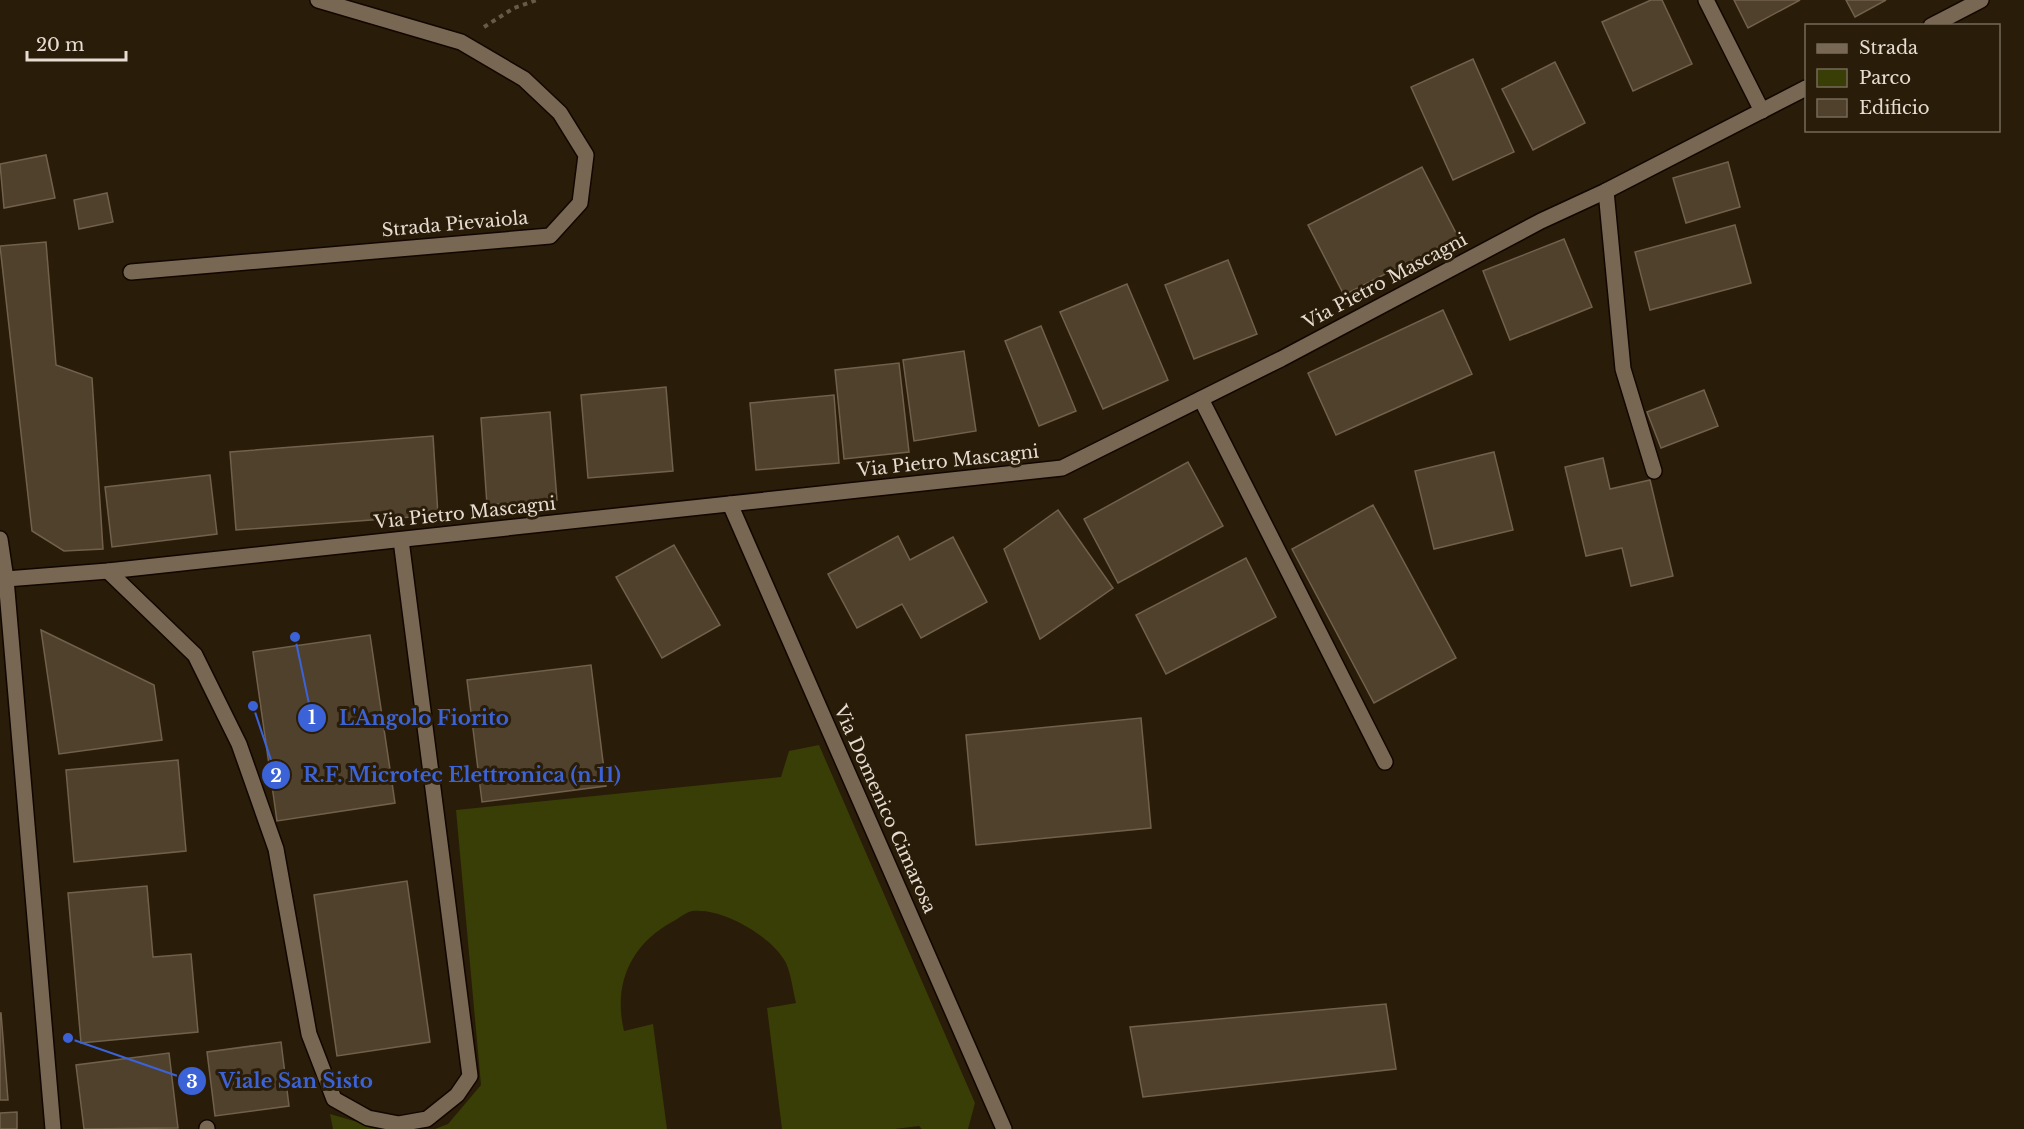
<svg xmlns="http://www.w3.org/2000/svg" width="2024" height="1129" font-family="'Libre Baskerville',serif">
<style>
.green{fill:#393d06}
.building{fill:#50412d;stroke:#71614c;stroke-width:1.5}
.lines{fill:none;stroke-linecap:round;stroke-linejoin:round}
.lane-casing{stroke:#120600;stroke-width:18}
.street-casing{stroke:#120600;stroke-width:18}
.secondary-casing{stroke:#120600;stroke-width:18}
.path{stroke:#665a49;stroke-width:4;stroke-dasharray:4.5 4.5;stroke-linecap:butt}
.lane{stroke:#786853;stroke-width:15}
.street{stroke:#786853;stroke-width:15}
.secondary{stroke:#786853;stroke-width:15}
.labels{text-anchor:middle;dominant-baseline:central;stroke-width:6;stroke-linejoin:round;paint-order:stroke}
.street-label{font-size:18px;fill:#e6dcd1;stroke:#291c09}
.leader{fill:none;stroke:#3b63d7;stroke-width:2}
.callout-dot{fill:#3b63d7;stroke:#291c09;stroke-width:2}
.mark-label{font-size:18px;text-anchor:middle;font-weight:bold;fill:#fff}
.callout-label{font-size:20px;text-anchor:middle;font-weight:bold;fill:#3b63d7;stroke:#291c09;stroke-width:6;stroke-linejoin:round;paint-order:stroke}
</style>
<rect width="100%" height="100%" fill="#291c09"/>
<!-- green -->
<g class="green">
<path d="M819,745L975,1103L968,1129H922L919,1126L895,1129H782L767,1008L796,1003C793,991 791,974 786,963C773,937 722,907 692,911C686,912 678,919 672,922C630,945 613,985 624,1031L653,1024L667,1129H435L448,1124L481,1085L456,810L781,777L789,751Z"/>
<polygon points="330,1114 382,1129 333,1129"/>
</g>
<!-- building -->
<g class="building">
<polygon points="1651,0 1662,0 1692,64 1633,91 1602,22"/>
<polygon points="1734,0 1800,0 1748,28"/>
<polygon points="1846,0 1886,0 1855,17"/>
<polygon points="1473,59 1514,152 1453,180 1411,87"/>
<polygon points="1555,62 1585,123 1533,150 1502,89"/>
<polygon points="46,155 55,198 4,208 0,164"/>
<polygon points="1728,162 1740,207 1686,223 1673,178"/>
<polygon points="1422,167 1458,237 1344,295 1308,225"/>
<polygon points="107,193 113,222 79,229 74,200"/>
<polygon points="1735,225 1751,283 1650,310 1635,252"/>
<polygon points="1564,239 1592,307 1510,340 1483,271"/>
<polygon points="46,242 56,365 92,378 103,549 64,551 32,531 0,246"/>
<polygon points="1228,260 1257,334 1194,359 1165,285"/>
<polygon points="1127,284 1168,380 1103,409 1060,312"/>
<polygon points="1443,310 1472,374 1336,435 1308,373"/>
<polygon points="1041,326 1076,411 1039,426 1005,341"/>
<polygon points="964,351 976,431 914,441 903,360"/>
<polygon points="899,363 909,452 844,459 835,370"/>
<polygon points="666,387 673,471 588,478 581,395"/>
<polygon points="1704,390 1718,426 1661,448 1647,412"/>
<polygon points="834,395 839,463 756,470 750,403"/>
<polygon points="550,412 557,500 487,505 481,418"/>
<polygon points="433,436 438,515 236,530 230,452"/>
<polygon points="1494,452 1513,530 1434,549 1415,471"/>
<polygon points="1603,458 1610,489 1650,480 1673,576 1631,586 1622,548 1586,556 1565,467"/>
<polygon points="1188,462 1223,526 1118,583 1084,519"/>
<polygon points="210,475 217,534 112,547 105,487"/>
<polygon points="1373,505 1456,658 1374,703 1292,549"/>
<polygon points="1058,510 1113,588 1040,639 1004,549"/>
<polygon points="898,536 910,560 953,537 987,602 921,638 902,604 857,628 828,574"/>
<polygon points="674,545 720,625 662,658 616,577"/>
<polygon points="1246,558 1276,617 1166,674 1136,615"/>
<polygon points="41,630 154,685 162,740 59,754"/>
<polygon points="370,635 395,803 277,821 253,652"/>
<polygon points="591,665 606,786 482,802 467,680"/>
<polygon points="1141,718 1151,828 976,845 966,735"/>
<polygon points="178,760 186,851 74,862 66,770"/>
<polygon points="407,881 430,1042 337,1056 314,895"/>
<polygon points="147,886 153,957 191,954 198,1032 81,1043 68,893"/>
<polygon points="1386,1004 1396,1069 1143,1097 1130,1027"/>
<polygon points="1,1013 8,1100 0,1100 0,1013"/>
<polygon points="281,1042 289,1106 215,1116 207,1052"/>
<polygon points="169,1053 178,1128 84,1129 76,1065"/>
<polygon points="17,1112 17,1129 0,1129 0,1113"/>
</g>
<g class="lines">
<!-- lane casing -->
<g class="lane-casing">
<polyline id="lane" points="108,571 195,655 239,744 276,849 309,1034 334,1099 368,1118 399,1124 427,1119 457,1095 470,1076 401,540"/>
</g>
<!-- street casing -->
<g class="street-casing">
<g id="street">
<polyline points="1706,0 1762,111"/>
<polyline points="1931,26 1981,0"/>
<polyline points="1606,191 1623,369 1654,471"/>
<polyline points="131,272 550,236 580,203 586,155 560,113 524,79 461,42 318,0"/>
<polyline points="1201,399 1385,762"/>
<polyline points="730,504 1004,1129"/>
<polyline points="6,579 108,571 1062,468 1281,359 1541,221 1606,191 1806,88"/>
<polyline points="207,1128 207,1129"/>
</g>
</g>
<!-- secondary casing -->
<g class="secondary-casing">
<polyline id="secondary" points="0,539 6,579 53,1129"/>
</g>
<!-- path -->
<polyline class="path" points="484,27 514,8 537,0"/>
<!-- lane -->
<use href="#lane" class="lane"/>
<!-- street -->
<use href="#street" class="street"/>
<!-- secondary -->
<use href="#secondary" class="secondary"/>
</g>
<g class="labels">
<!-- street labels -->
<g class="street-label">
<text transform="translate(455 224) rotate(-5)">Strada Pievaiola</text>
<text transform="translate(1385 281) rotate(-28)">Via Pietro Mascagni</text>
<text transform="translate(948 461) rotate(-6)">Via Pietro Mascagni</text>
<text transform="translate(465 513) rotate(-6)">Via Pietro Mascagni</text>
<text transform="translate(885 809) rotate(66)">Via Domenico Cimarosa</text>
</g>
</g>
<!-- callouts -->
<path class="leader" d="M295 637L312 718M253 706L276 775M68 1038L192 1081"/>
<g class="callout-dot">
<circle cx="295" cy="637" r="6"/>
<circle cx="253" cy="706" r="6"/>
<circle cx="68" cy="1038" r="6"/>
<circle cx="312" cy="718" r="15"/>
<circle cx="276" cy="775" r="15"/>
<circle cx="192" cy="1081" r="15"/>
</g>
<g class="mark-label">
<text x="312" y="724">1</text>
<text x="276" y="782">2</text>
<text x="192" y="1088">3</text>
</g>
<g class="callout-label">
<text x="424" y="725">L'Angolo Fiorito</text>
<text x="462" y="782">R.F. Microtec Elettronica (n.11)</text>
<text x="296" y="1088">Viale San Sisto</text>
</g>
<!-- legend -->
<rect x="1805" y="24" width="195" height="108" fill="#291c09" stroke="#756959" stroke-width="1.5"/>
<rect x="1817" y="44" width="30" height="9" fill="#786853" stroke="#756959" stroke-width="1.5"/>
<text x="1859" y="54" font-size="18" fill="#e6dcd1">Strada</text>
<rect x="1817" y="69" width="30" height="18" fill="#393d06" stroke="#756959" stroke-width="1.5"/>
<text x="1859" y="84" font-size="18" fill="#e6dcd1">Parco</text>
<rect x="1817" y="99" width="30" height="18" fill="#50412d" stroke="#756959" stroke-width="1.5"/>
<text x="1859" y="114" font-size="18" fill="#e6dcd1">Edificio</text>
<!-- scale -->
<path d="M27 51v9h99v-9" fill="none" stroke="#e6dcd1" stroke-width="3"/>
<text x="36" y="51" font-size="18" fill="#e6dcd1" stroke="#291c09" stroke-width="4.5" paint-order="stroke">20 m</text>
</svg>
